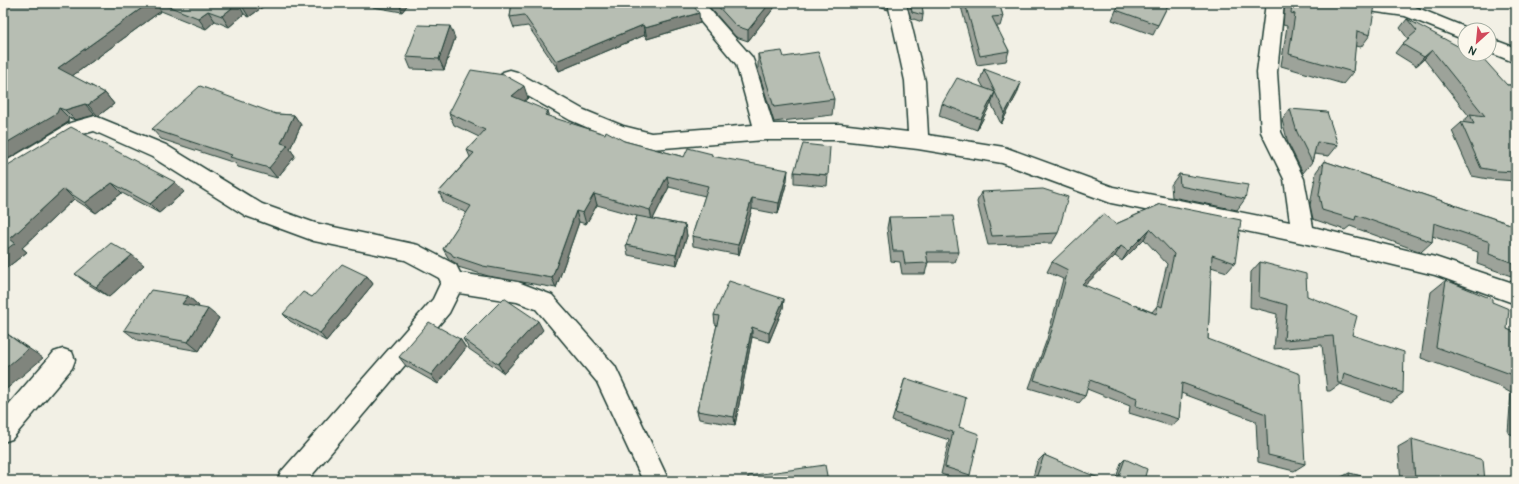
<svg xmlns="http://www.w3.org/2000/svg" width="1519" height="484" font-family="Pangolin,sans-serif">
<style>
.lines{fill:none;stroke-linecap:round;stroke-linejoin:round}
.minor-casing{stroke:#1f3d34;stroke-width:3}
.minor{fill:#fbf7ec;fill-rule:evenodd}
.wall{fill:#9da39a;stroke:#1f3d34;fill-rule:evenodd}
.shaded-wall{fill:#80857d;stroke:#1f3d34}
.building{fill:#b7beb3;stroke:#1f3d34;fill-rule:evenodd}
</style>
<rect width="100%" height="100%" fill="#f2f0e5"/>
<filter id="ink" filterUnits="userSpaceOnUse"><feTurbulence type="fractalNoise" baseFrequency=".025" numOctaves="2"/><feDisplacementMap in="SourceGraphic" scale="8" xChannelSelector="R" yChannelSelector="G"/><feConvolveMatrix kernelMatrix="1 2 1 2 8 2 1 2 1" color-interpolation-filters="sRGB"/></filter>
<g filter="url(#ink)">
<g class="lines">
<!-- minor casing -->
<g class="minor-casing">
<g id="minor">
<polygon points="685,3 704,3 752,57 754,62 773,124 840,124 908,132 905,81 888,3 906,3 925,81 928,135 1004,147 1113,187 1290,222 1284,179 1261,132 1257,72 1266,3 1284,3 1277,72 1281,132 1304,179 1313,227 1435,257 1516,284 1516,304 1435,275 1303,243 1111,203 1002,163 918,149 840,140 765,140 651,149 612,138 570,120 503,82 500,77 503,72 510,70 517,72 584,110 623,126 651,133 753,125 736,64"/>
<polygon points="1346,3 1408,4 1472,30 1465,30 1465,40 1405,16 1355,9 1349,7"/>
<polygon points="1489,38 1516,48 1516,63 1489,52"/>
<polygon points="95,116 166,145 262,204 315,223 418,245 456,265 460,273 518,282 552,295 615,366 669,481 643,481 597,382 536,309 517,302 459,293 449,313 307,481 277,481 281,472 433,299 441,282 439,278 405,260 314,241 246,216 152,157 94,131 83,134 10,179 3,181 3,163 70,123"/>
<polygon points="63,349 72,352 75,360 72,368 12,439 3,442 3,411 54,352"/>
</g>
</g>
<!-- minor -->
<use href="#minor" class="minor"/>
</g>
<!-- wall -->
<g class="wall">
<polygon points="3,3 268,3 249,17 244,14 229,27 215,21 206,29 161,11 72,76 105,93 114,104 98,116 95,115 75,120 69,118 67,123 3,162"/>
<polygon points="371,3 409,3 402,12 373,7"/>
<polygon points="512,3 700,23 647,39 645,35 559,71 528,26 514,28 510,17"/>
<polygon points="706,3 778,3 748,41 736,37"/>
<polygon points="866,3 889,3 888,10"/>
<polygon points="906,3 922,3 923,15 922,22 911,18"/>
<polygon points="960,3 999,3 1003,16 1000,26 996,26 1009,51 1006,61 977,65"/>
<polygon points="1169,3 1153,35 1112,20 1116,10"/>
<polygon points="1285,3 1367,3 1370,35 1361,47 1355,46 1353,72 1343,84 1281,66 1287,26 1283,25"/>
<polygon points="1407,19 1507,85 1516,85 1516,181 1488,179 1472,176 1452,131 1469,116 1424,59 1416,66 1395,53 1402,44 1408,39 1400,28"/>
<polygon points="455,38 444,70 411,69 406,57"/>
<polygon points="758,54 834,99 832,115 774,122 758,70"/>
<polygon points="984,69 1017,94 1001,124 991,103 977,130 939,116 942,104 984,88 980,81"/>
<polygon points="528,98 524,101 550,117 624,141 684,157 712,157 787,181 778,214 752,209 739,255 693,246 692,236 705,196 669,187 653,219 685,225 687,236 677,265 628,255 626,245 637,216 597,205 586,224 579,222 556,288 488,276 458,267 457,264 449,259 443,249 467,213 444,203 439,192 470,157 467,150 479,137 454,125 449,113"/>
<polygon points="1290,109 1338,145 1329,156 1314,154 1312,162 1303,173 1288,143 1282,120"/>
<polygon points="276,114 294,115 301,125 290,149 295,156 277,178 238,167 235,163 161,139 152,129"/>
<polygon points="1324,161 1516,226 1516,275 1514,277 1477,264 1478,252 1432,236 1432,242 1421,252 1350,226 1345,230 1313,219 1310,205 1316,172"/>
<polygon points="3,168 184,192 159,213 122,193 96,213 74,199 22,248 27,252 4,270 3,270"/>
<polygon points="794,172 828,175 827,186 794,183"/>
<polygon points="1179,174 1245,199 1237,210 1172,197 1171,185"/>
<polygon points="981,192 1058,233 1052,243 988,245 977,202"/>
<path d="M1161,204L1235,263L1227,272L1211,267L1208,339L1305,464L1294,471L1258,462L1256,421L1181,393L1179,419L1171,426L1129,413L1130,406L1087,389L1085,396L1079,403L1029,388L1047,339L1063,279L1047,272L1052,262L1116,224ZM1144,239L1167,264L1157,306L1152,312L1084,286L1115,256L1122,261Z"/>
<polygon points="889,217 959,252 955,262 928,262 925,274 902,274 900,262 891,261 887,228"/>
<polygon points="1260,262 1307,296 1352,335 1403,393 1391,402 1340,384 1330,391 1327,391 1322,345 1274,349 1277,314 1250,307 1251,272"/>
<polygon points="144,265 109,297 88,284 75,274"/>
<polygon points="367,276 373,284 326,341 290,321 283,314"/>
<polygon points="1446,280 1492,302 1507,329 1516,333 1516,436 1508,433 1511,393 1497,385 1421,358 1431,292"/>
<polygon points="188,296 199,306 198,307 219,318 199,351 137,340 124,330"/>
<polygon points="784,299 783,308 769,342 752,337 735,425 699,419 697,411 717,325 715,324 714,315"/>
<polygon points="543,330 504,373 469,349 463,339"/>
<polygon points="460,339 466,348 438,384 406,366 399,357"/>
<polygon points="905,378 959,427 970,475 966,481 962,481 941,474 949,440 892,421"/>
<polygon points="1412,439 1485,481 1401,481 1398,447"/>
<polygon points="1044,455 1100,481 1032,481 1037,462"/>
<polygon points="1125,459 1144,480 1145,481 1115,481 1121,463"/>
<polygon points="1349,473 1381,481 1336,481 1336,480"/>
</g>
<!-- shaded-wall -->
<g class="shaded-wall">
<polygon points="149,3 155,3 161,11 68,79 58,68"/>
<polygon points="238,3 244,14 229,27 222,16"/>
<polygon points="247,3 268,3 249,17 242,6"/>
<polygon points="399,3 409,3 402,12"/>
<polygon points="770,3 778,3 748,41 748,30"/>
<polygon points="208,11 215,21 206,29 198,18"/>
<polygon points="699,13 700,23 647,39 645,28"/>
<polygon points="643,25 645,35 559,71 556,61"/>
<polygon points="450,26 455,38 444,70 439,59"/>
<polygon points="1432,50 1424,59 1416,66 1424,57"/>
<polygon points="1021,83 1017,94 1001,124 1005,113"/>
<polygon points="524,86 528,98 516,108 512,96"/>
<polygon points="995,92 991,104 977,130 981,119"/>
<polygon points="105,93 114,104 98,116 88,105"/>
<polygon points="85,104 95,115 75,120 65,110"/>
<polygon points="59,108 69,118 67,123 3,162 3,145"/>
<polygon points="548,111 552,123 545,115"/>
<polygon points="294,115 301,125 290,149 295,156 277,178 269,168"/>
<polygon points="788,170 787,181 778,214 779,203"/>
<polygon points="667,176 669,187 652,221 650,210"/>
<polygon points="175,182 184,192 159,213 150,204"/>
<polygon points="112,183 122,193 96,213 85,203"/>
<polygon points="64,189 74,199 22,248 27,252 4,270 3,270 3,252 10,239"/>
<polygon points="594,194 597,205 586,224 583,213"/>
<polygon points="752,198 752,209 739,255 738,245"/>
<polygon points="576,211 579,222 556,288 552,278"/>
<polygon points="685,225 687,236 677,265 676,255"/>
<polygon points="1150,229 1144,239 1122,261 1128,251"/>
<polygon points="1121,246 1115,256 1076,294 1082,284"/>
<polygon points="132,255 144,265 109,297 96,287"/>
<polygon points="367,276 373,284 326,341 320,333"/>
<polygon points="188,296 199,306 193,314 182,304"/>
<polygon points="784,299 783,308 769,342 769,333"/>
<polygon points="208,309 219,318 199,351 188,342"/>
<polygon points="538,321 543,330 504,373 498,364"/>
<polygon points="752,327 752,337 735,425 734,417"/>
<polygon points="3,331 43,358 3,392"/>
<polygon points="460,339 466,348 438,384 431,375"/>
</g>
<!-- building -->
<g class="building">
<polygon points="3,3 149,3 58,68 105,93 88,105 85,104 65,110 59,108 57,113 3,145"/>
<polygon points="160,3 247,3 242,6 238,3 222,16 208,11 198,18"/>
<polygon points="512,3 691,3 699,13 645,28 643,25 556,61 524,15 510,17"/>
<polygon points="715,3 770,3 748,30 736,26"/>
<polygon points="910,3 922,3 923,15 912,12"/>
<polygon points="965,3 999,3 1003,16 992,17 1009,51 980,56"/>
<polygon points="1120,3 1169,3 1158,25 1116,10"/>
<polygon points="1292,3 1367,3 1375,5 1370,35 1357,31 1353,72 1289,54 1295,14 1291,13"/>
<polygon points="1407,19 1465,50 1465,54 1472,54 1474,55 1480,55 1507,85 1516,85 1516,172 1498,171 1481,168 1461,122 1474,124 1470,114 1485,116 1432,50 1424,57 1402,44 1417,31"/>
<polygon points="418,25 450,26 439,59 406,57"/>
<polygon points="782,51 784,57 818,52 834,99 774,107 758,54"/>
<polygon points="984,69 1021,83 1005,113"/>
<polygon points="471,70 504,75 524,86 512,96 548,111 545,115 605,134 606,131 624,141 684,157 688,148 712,154 711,156 788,170 779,203 752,198 738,245 692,236 708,186 667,176 650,210 594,194 583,213 576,211 552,278 483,266 453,256 451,253 443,249 471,206 439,192 474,153 467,150 485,130 449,113"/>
<polygon points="957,78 995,92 981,119 942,104"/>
<polygon points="200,86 276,114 294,115 281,143 288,145 269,168 230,157 232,155 152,129"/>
<polygon points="1290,109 1327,112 1338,145 1317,142 1312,162 1297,132"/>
<polygon points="71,127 175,182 150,204 112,183 85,203 64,189 10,239 15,243 3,252 3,168"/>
<polygon points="803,144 830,147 828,175 794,172"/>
<polygon points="1324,161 1516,226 1516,264 1489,254 1490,242 1434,223 1432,242 1356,215 1355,220 1322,210 1319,195"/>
<polygon points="1179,174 1248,185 1245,199 1180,186"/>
<polygon points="1043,189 1068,197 1058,233 992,236 981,192"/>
<path d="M1161,204L1241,220L1235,263L1212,255L1208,339L1300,374L1305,464L1268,455L1266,414L1182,383L1179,419L1136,406L1137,398L1090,380L1085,396L1034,380L1052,330L1068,270L1052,262L1103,214L1116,224ZM1150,229L1174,254L1162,307L1158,305L1156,314L1082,284L1121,246L1128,251Z"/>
<polygon points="637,216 685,225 676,255 626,245"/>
<polygon points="953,216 959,252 926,252 928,263 905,264 903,251 893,251 889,217"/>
<polygon points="111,243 132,255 96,287 75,274"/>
<polygon points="1260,262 1306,274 1307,296 1357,316 1352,335 1404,352 1403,393 1344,373 1342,383 1338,383 1333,336 1284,340 1287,305 1259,297"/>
<polygon points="342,264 367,276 320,333 283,314 303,292 312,297"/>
<polygon points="1446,280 1492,299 1492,302 1509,309 1507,329 1516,333 1516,376 1436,347"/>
<polygon points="729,281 784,299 769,333 752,327 734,417 697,411 719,316 714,315"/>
<polygon points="151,290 188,296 182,304 208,309 188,342 124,330"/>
<polygon points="504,298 538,321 498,364 463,339"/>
<polygon points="429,322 460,339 431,375 399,357"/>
<polygon points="3,331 28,349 3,370"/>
<polygon points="905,378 966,398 959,427 979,434 970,475 945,467 953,432 895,413"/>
<polygon points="1412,439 1483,460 1485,481 1422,481 1415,479"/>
<polygon points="1044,455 1101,479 1100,481 1035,481"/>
<polygon points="1125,459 1147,469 1144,480 1145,481 1117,481"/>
<polygon points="825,465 828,481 748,481 748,476"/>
<polygon points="1349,473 1381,481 1350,481"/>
</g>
</g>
<!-- margin -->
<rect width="1519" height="484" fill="none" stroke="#fbf7ec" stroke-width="16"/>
<rect x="8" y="8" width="1503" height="468" fill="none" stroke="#1f3d34" stroke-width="1.5" filter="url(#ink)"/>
<!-- north arrow -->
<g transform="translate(1477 42) rotate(207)"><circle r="19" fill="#fbf7ec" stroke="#a3ada2"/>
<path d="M0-3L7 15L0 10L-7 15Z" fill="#d1495b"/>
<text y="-6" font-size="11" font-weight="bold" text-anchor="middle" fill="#1f3d34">N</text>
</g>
</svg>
